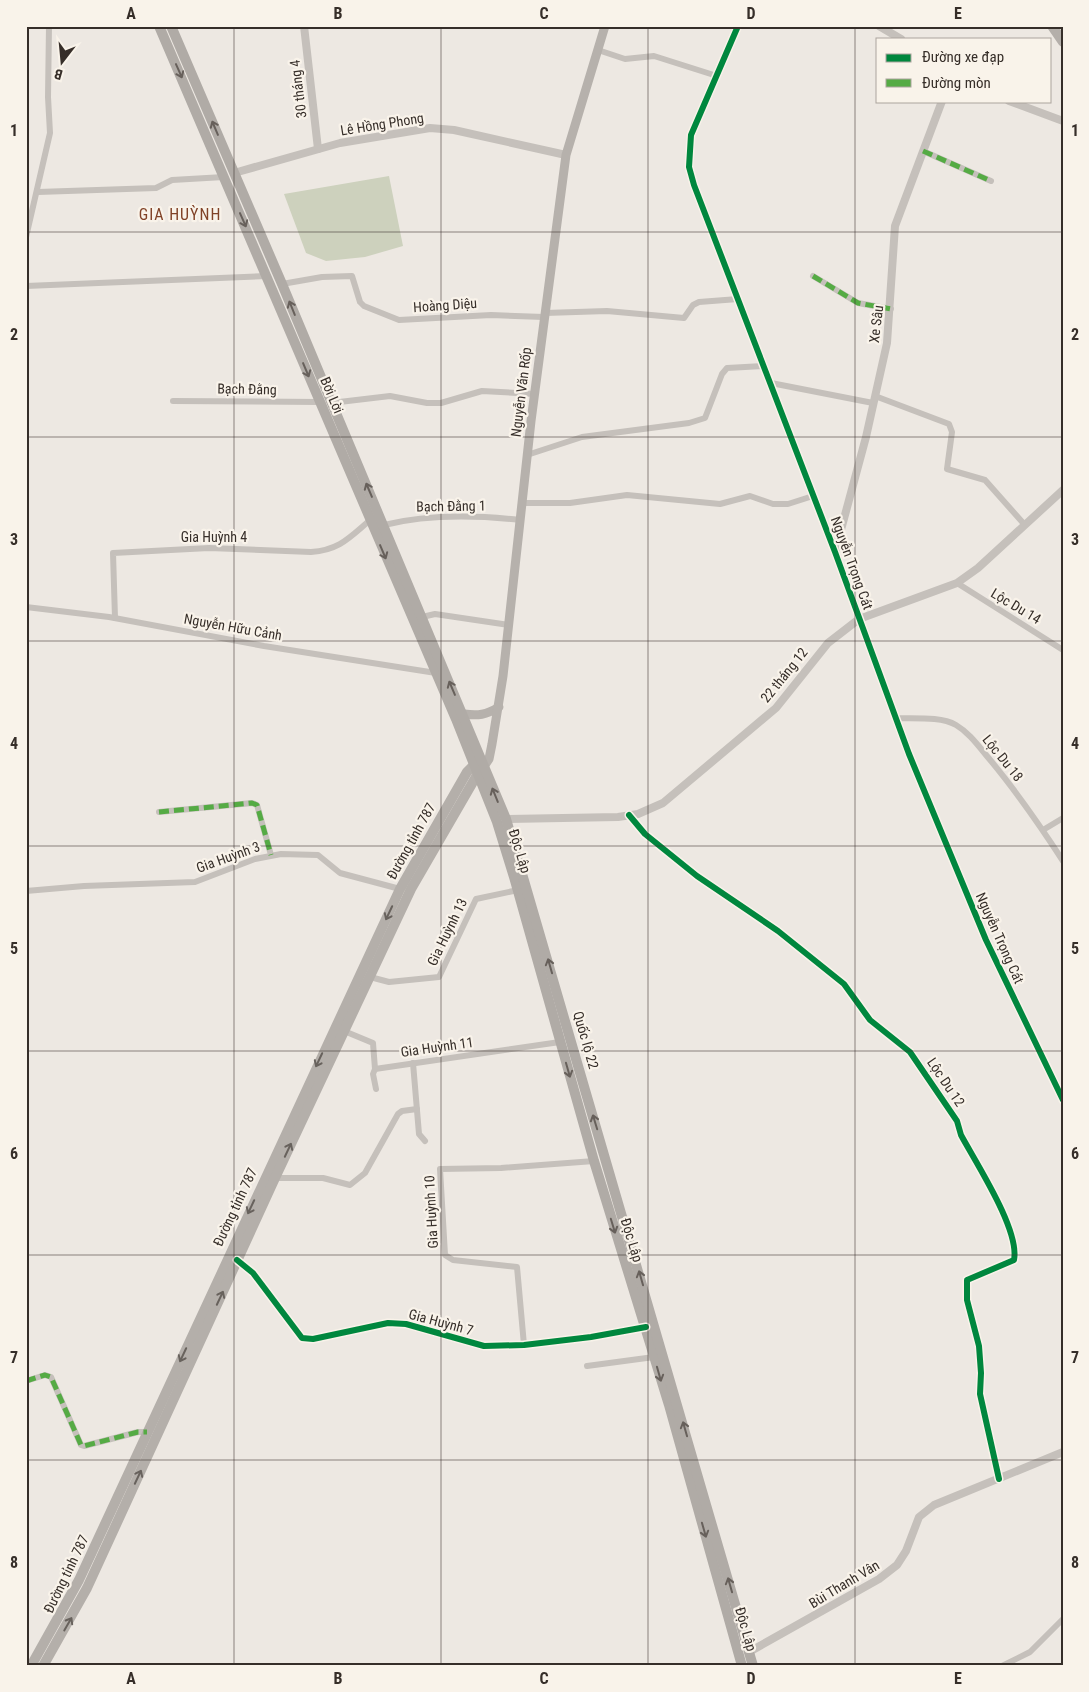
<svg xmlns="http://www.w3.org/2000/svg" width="1089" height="1692" font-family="'Roboto Condensed',sans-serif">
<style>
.green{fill:#cdd1bd}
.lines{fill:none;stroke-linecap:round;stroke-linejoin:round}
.minor{stroke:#c5c0bb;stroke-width:6}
.tertiary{stroke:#c5c0bb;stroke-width:8}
.secondary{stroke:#b6b1ac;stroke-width:9}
.primary{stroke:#b4afaa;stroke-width:10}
.trunk{stroke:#b0aba6;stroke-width:10}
.quiet{stroke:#55ab44;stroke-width:5;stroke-dasharray:10 5;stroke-linecap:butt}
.cycleway-casing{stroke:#f9f3ea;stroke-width:9}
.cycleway{stroke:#00873e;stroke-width:6}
.oneway{stroke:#67605b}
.oneway2{stroke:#68625d}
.grid{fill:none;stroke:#362e29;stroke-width:1;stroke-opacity:0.55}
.labels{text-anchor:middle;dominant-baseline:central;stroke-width:4.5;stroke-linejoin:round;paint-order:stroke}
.street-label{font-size:14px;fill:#362e29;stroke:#f9f3ea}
.quarter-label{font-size:16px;letter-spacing:1px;fill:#804227;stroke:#f9f3ea}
.neatline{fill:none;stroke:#362e29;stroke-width:2}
.grid-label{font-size:16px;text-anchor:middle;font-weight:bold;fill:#362e29}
</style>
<rect width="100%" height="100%" fill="#ede8e2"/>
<!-- green -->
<polygon class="green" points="389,176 403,246 365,257 326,261 306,253 284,194"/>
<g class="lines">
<!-- minor -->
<g class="minor">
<polyline points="598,50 625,59 654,56 717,76"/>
<polyline points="923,151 991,181"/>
<polyline points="38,192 156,188 172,180 224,177"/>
<polyline points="26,237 50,133 48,97 49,26"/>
<polyline points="813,276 858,303 891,309"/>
<polyline points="282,284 322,277 352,276 360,302 364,306 399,320 491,315 544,317"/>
<polyline points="26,286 267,276"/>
<polyline points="545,313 607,311 684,318 693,305 699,302 738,299"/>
<polyline points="771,383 873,403"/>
<polyline points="875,396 949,424 952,432 947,469 985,480 1024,524"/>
<polyline points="173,401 320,402"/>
<polyline points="331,403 390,396 427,403 441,403 482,391 535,394"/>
<polyline points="527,455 582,437 689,423 705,418 722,374 727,368 763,366"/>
<polyline points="522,503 570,503 627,495 720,504 750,496 773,504 788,504 813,496"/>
<path d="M384,525C428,514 475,515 520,520"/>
<polyline points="957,583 1063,650"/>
<polyline points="26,607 109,617 264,646 436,673"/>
<polyline points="422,617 435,614 509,625"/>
<path d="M115,618L113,553L209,548L311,552C339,550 349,538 369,521"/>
<path d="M895,718C913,719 940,716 956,725C968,732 977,744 986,755C1014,788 1039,824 1063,861"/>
<polyline points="159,812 252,803 257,805 271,855"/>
<path d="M629,815L645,834L697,876L778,931L844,984L870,1020L910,1052L957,1121L961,1135C976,1163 1020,1230 1014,1260L967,1280V1300L979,1346L981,1373L980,1394L999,1479"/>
<polyline points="1043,830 1063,818"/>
<polyline points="26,891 84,886 195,882 255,859 281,854 318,855 340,873 400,889"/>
<polyline points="370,977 389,982 439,977 476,899 518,890"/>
<polyline points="344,1031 373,1043 375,1069"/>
<polyline points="413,1063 419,1134 425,1141"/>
<polyline points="375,1069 560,1042"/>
<polyline points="375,1069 373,1074 376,1089"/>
<polyline points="275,1178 323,1178 350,1185 365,1173 398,1114 402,1111 417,1109"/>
<polyline points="237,1260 253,1273 302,1338 313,1339 388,1323 406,1324 484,1346 524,1345 591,1337 646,1327"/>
<polyline points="524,1345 517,1267 453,1260 445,1255 440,1169 501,1168 594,1161"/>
<polyline points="587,1366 654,1357"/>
<polyline points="26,1381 45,1375 51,1377 81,1445 84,1446 138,1432 147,1432"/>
<polyline points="1002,1666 1030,1652 1063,1619"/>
</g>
<!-- tertiary -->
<g class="tertiary">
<polyline points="304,26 318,149"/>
<polyline points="738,26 691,135 689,167 694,185 835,552 909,754 986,940 1063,1100"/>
<polyline points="879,26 901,39"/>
<polyline points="1009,101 1063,121"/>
<polyline points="234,173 340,143 430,128 454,130 566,155"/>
<polyline points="835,552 866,437 887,343 895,226 942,101"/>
<polyline points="506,819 618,817 638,814 663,803 776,708 828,643 859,619 957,583 978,568 1063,490"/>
<polyline points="749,1652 879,1579 897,1565 906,1551 919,1517 934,1505 1063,1452"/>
</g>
<!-- secondary -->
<g class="secondary">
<path d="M464,714C478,716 486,715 499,707"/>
<polyline points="485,765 489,759 492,744 503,676 531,421 566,155 605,26"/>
</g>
<!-- primary -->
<g class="primary">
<polyline points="1052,26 1063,42"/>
<polyline points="31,1666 79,1580 400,889 467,772 474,765"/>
<polyline points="43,1666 87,1588 275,1178 411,889 477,775"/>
</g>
<!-- trunk -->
<g class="trunk">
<polyline points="159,26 456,719 497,822 514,877 594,1161 669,1405 742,1666"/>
<polyline points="171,26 282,284 506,819 753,1666"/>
</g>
<!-- quiet -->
<g class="quiet">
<polyline points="923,151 991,181"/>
<polyline points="813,276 858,303 891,309"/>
<polyline points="159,812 252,803 257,805 271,855"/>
<polyline points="26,1381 45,1375 51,1377 81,1445 84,1446 138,1432 147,1432"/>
</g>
<!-- cycleway casing -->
<g class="cycleway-casing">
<g id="cycleway">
<polyline points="738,26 691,135 689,167 694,185 835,552 909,754 986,940 1063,1100"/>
<path d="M629,815L645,834L697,876L778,931L844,984L870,1020L910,1052L957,1121L961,1135C976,1163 1020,1230 1014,1260L967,1280V1300L979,1346L981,1373L980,1394L999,1479"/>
<polyline points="237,1260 253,1273 302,1338 313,1339 388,1323 406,1324 484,1346 524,1345 591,1337 646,1327"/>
</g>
</g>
<!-- cycleway -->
<use href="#cycleway" class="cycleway"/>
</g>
<!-- one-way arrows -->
<defs><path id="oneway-shaft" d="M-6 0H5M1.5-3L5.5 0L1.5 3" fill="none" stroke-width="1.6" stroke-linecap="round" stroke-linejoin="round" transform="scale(1.25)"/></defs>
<g class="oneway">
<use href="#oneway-shaft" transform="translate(179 71) rotate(66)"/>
<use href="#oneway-shaft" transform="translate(215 128) rotate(-113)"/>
<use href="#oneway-shaft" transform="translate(243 220) rotate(66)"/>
<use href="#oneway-shaft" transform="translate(292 308) rotate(-112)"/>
<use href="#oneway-shaft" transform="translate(306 370) rotate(67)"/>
<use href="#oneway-shaft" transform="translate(369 490) rotate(-113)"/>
<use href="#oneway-shaft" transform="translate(383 552) rotate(67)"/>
<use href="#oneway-shaft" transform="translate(452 688) rotate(-113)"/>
<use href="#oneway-shaft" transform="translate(495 795) rotate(-112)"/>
<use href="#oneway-shaft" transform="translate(550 966) rotate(-106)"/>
<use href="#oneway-shaft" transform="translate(568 1070) rotate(74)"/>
<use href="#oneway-shaft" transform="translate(595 1122) rotate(-107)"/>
<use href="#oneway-shaft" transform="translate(613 1226) rotate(73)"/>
<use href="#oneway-shaft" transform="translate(641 1278) rotate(-106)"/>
<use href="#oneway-shaft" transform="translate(659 1374) rotate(74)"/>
<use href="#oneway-shaft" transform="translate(685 1429) rotate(-106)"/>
<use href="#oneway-shaft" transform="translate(704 1530) rotate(74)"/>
<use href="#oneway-shaft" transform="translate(730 1585) rotate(-106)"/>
</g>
<g class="oneway2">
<use href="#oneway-shaft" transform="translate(389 913) rotate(115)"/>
<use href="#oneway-shaft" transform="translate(319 1060) rotate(115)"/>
<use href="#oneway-shaft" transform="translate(288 1150) rotate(-65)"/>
<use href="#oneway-shaft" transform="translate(251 1207) rotate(115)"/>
<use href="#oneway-shaft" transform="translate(220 1298) rotate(-65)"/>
<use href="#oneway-shaft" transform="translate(183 1355) rotate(115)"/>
<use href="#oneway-shaft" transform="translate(138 1477) rotate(-65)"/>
<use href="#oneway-shaft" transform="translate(68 1624) rotate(-60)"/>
</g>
<!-- grid -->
<path class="grid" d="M234,26V1666M441,26V1666M648,26V1666M855,26V1666M26,232H1063M26,437H1063M26,641H1063M26,846H1063M26,1051H1063M26,1255H1063M26,1460H1063"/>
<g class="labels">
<!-- street labels -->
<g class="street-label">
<text transform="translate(298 89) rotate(-97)">30 tháng 4</text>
<text transform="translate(382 124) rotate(-9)">Lê Hồng Phong</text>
<text transform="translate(445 305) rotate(-4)">Hoàng Diệu</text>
<text transform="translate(876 324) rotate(-83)">Xe Sâu</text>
<text transform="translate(247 389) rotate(1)">Bạch Đằng</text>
<text transform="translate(521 392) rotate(-83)">Nguyễn Văn Rốp</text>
<text transform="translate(332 395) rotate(67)">Bời Lời</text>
<text transform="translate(451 506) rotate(-1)">Bạch Đằng 1</text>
<text x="214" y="537">Gia Huỳnh 4</text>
<text transform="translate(852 563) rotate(70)">Nguyễn Trọng Cát</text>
<text transform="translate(1016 606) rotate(31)">Lộc Du 14</text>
<text transform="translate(233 627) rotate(10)">Nguyễn Hữu Cảnh</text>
<text transform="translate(784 675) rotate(-51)">22 tháng 12</text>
<text transform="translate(1003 758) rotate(51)">Lộc Du 18</text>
<text transform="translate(411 841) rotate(-61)">Đường tỉnh 787</text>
<text transform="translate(520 851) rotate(73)">Độc Lập</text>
<text transform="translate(228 857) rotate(-20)">Gia Huỳnh 3</text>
<text transform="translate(447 932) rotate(-64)">Gia Huỳnh 13</text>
<text transform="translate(1000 938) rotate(66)">Nguyễn Trọng Cát</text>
<text transform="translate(586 1040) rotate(74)">Quốc lộ 22</text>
<text transform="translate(437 1047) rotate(-8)">Gia Huỳnh 11</text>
<text transform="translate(946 1082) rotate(56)">Lộc Du 12</text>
<text transform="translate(235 1207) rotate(-65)">Đường tỉnh 787</text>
<text transform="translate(431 1212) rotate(-93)">Gia Huỳnh 10</text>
<text transform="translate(632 1240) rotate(73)">Độc Lập</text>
<text transform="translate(441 1322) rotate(15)">Gia Huỳnh 7</text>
<text transform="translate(66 1574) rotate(-64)">Đường tỉnh 787</text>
<text transform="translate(844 1584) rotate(-31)">Bùi Thanh Vân</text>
<text transform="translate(746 1629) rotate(74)">Độc Lập</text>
</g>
<!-- quarter labels -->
<g class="quarter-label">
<text x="180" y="214">GIA HUỲNH</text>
</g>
</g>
<!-- border -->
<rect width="1089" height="1692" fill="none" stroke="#f9f3ea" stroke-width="55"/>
<!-- legend -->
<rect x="876" y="38" width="175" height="65" fill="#f9f3ea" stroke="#aba49d"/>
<rect x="886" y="54" width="25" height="8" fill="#00873e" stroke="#aba49d"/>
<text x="922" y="62" font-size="15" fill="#362e29">Đường xe đạp</text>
<rect x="886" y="79" width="25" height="8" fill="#55ab44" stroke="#aba49d"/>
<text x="922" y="88" font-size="15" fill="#362e29">Đường mòn</text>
<!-- north arrow -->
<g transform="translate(62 62) rotate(196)" stroke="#f9f3ea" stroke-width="4" paint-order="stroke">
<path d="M0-4L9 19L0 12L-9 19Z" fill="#362e29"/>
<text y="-8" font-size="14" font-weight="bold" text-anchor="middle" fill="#362e29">B</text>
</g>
<rect x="28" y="28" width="1034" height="1636" class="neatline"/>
<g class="grid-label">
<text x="131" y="19">A</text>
<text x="338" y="19">B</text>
<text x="544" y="19">C</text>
<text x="751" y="19">D</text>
<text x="958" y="19">E</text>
<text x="14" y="136">1</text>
<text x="1075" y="136">1</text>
<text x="14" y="340">2</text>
<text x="1075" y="340">2</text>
<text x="14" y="545">3</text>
<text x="1075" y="545">3</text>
<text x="14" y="749">4</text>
<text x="1075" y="749">4</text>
<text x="14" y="954">5</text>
<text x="1075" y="954">5</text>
<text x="14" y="1159">6</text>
<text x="1075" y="1159">6</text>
<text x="14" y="1363">7</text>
<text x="1075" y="1363">7</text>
<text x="14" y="1568">8</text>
<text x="1075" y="1568">8</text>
<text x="131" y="1684">A</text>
<text x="338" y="1684">B</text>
<text x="544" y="1684">C</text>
<text x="751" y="1684">D</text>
<text x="958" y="1684">E</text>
</g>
</svg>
